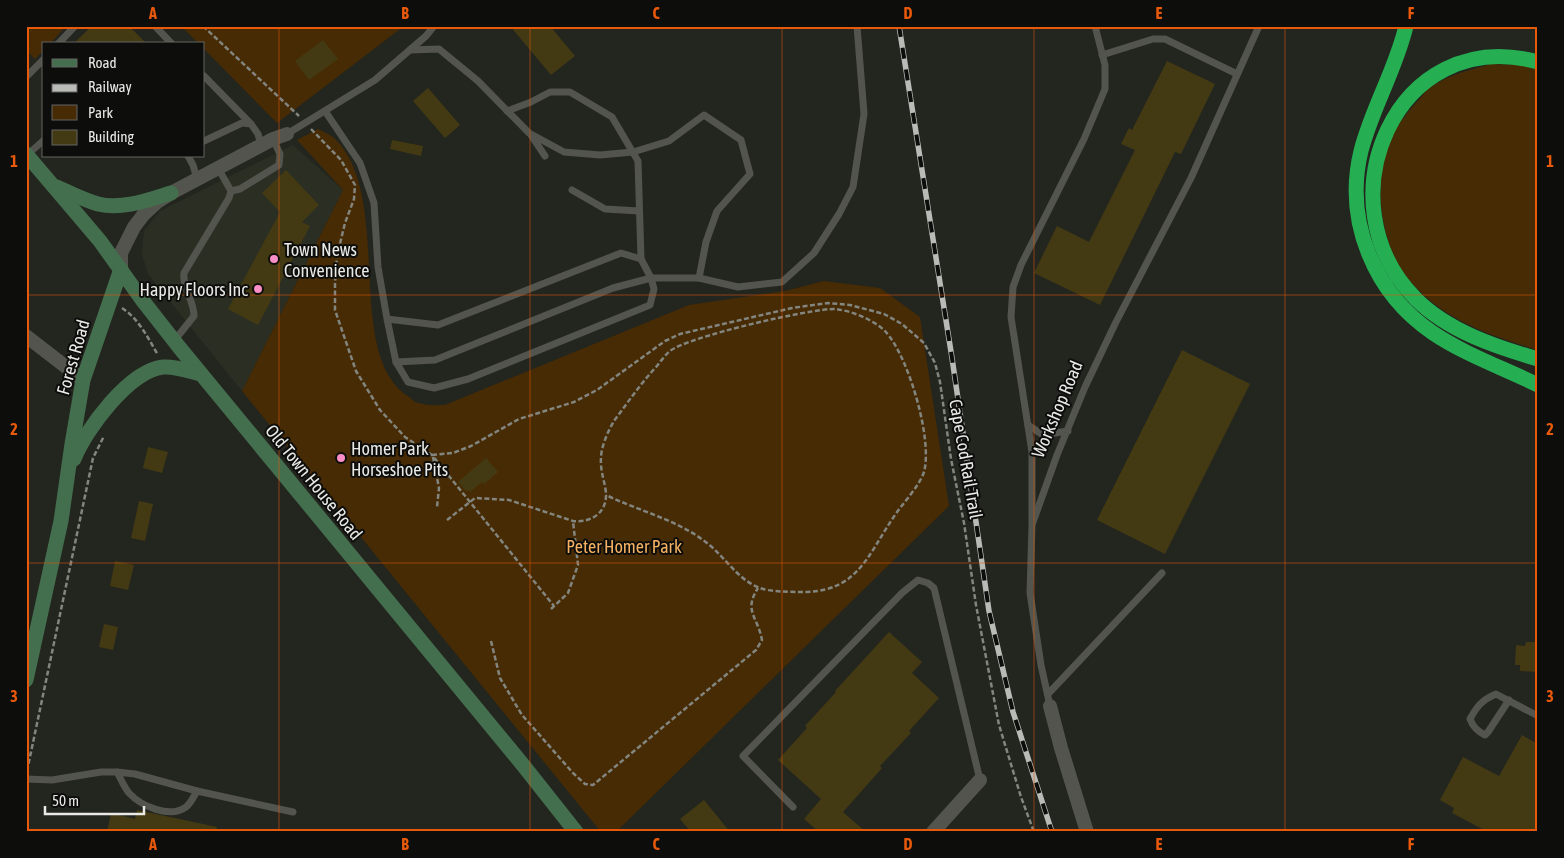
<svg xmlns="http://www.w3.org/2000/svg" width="1564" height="858" font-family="'Asap Condensed',sans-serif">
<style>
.built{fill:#2b2f23}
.green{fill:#472b04}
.building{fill:#433a13}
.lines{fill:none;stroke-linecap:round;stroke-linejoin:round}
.path{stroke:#83857f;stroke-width:2.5;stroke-dasharray:5 2.5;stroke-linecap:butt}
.service{stroke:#52544d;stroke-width:7}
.minor{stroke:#52544d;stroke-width:14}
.secondary{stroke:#446f4e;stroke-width:15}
.motorway{stroke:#25af52;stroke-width:15}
.rail-casing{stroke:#b9bbb6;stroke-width:5.5}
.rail{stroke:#0d0d0b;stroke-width:4;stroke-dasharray:11;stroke-linecap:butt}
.grid{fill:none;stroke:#e8590c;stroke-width:1;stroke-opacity:0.55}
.poi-dot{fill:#fb8fc5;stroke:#0d0d0b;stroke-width:2}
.labels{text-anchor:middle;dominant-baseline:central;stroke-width:4;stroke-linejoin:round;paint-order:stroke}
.poi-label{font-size:18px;fill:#e9eae6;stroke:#0d0d0b;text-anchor:start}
.street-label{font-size:18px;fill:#e9eae6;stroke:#0d0d0b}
.park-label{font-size:18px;fill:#f6b262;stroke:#0d0d0b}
.neatline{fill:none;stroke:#e8590c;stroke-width:2}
.grid-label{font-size:16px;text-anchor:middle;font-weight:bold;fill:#e8590c}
</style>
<rect width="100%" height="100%" fill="#23251f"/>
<!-- built -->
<polygon class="built" points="293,145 343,190 242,391 148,274 142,254 144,231 160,211"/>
<!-- green -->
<g class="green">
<polygon points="26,26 66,26 50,44 44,44 44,50 35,59 26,50"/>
<polygon points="181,26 404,26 277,123 204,49 204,44 199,44"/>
<path d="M1491,64L1523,65L1538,70V350C1489,335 1445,321 1410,281C1382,249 1374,191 1386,151C1391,133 1403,117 1416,103C1420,99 1424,93 1428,89C1447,75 1470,70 1491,64Z"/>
<path d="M318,129C324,132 331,135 335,139C395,198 342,354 409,397C412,399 415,403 419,403C426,406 437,405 445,405L689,305L785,291L824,281L880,288L920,317L949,506L616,832H601L242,391L343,190L297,140Z"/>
</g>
<!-- building -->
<g class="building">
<polygon points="92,26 129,26 147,44 73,44"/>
<polygon points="510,26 550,26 575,56 551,75"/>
<polygon points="323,40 338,59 309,80 295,61"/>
<polygon points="1167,61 1215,84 1181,154 1175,152 1100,305 1034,273 1057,226 1089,242 1135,150 1121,144 1129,128 1132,130"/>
<polygon points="428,88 460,125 445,138 413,101"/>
<polygon points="392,140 423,146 421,156 390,149"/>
<polygon points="286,170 319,205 302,222 310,226 258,325 228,309 280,212 262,193"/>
<polygon points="1182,350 1250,384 1165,554 1097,520"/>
<polygon points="148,447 168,452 162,473 143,468"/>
<polygon points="486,458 498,472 484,484 482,482 470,492 468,490 466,491 458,482"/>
<polygon points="139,501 153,504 145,541 131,538"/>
<polygon points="115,561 134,565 128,590 110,586"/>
<polygon points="104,624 118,627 113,650 99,647"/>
<polygon points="889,632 922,662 912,673 939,698 909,731 911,733 880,766 882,768 843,812 866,832 819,832 804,819 821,799 778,760 807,728 805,726 836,692 835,691"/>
<polygon points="1526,642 1538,642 1538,672 1520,671 1520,665 1515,665 1516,645 1525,646"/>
<polygon points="1522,735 1538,744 1538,832 1488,832 1452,813 1454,808 1440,800 1463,757 1499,776"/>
<polygon points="704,800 730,832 691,832 680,819"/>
<polygon points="137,810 217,827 216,832 107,832 111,813 135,819"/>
</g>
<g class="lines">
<!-- path -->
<g class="path">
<polyline points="203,26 299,116"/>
<polyline points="311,129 341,160 355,185 354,199 345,223 337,256 335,283 335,310 356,371 380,410 405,437 432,455 554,606"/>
<path d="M122,308C139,319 148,338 158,355"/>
<polyline points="432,455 453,453 471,446 519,419 574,402 597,390 665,341 680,334 792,308 828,303 850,305 884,314 902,324 924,343 935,363 940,382 951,459 964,523 976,605 999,725 1021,797 1034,832"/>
<polyline points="433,457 439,488 437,507"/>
<path d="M447,520L475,498L509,500L573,521C591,523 607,513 606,493C605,482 600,471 601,458C601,447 608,431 614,421C628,402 641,383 657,366C661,361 665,355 670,351C687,337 812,308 835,309C852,311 872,319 885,331C908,355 933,439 924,472C919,487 901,505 893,518C868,555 858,590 807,592C794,592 781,592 767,590C743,585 730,564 713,548C683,521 641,512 606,495"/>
<polyline points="551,609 568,593 578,565 573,521"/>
<path d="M491,641L500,678L522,715L573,773L585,784L593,785L756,650L762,640C758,617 743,611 758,588"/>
<polyline points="27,771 93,458 104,436"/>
</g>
<!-- service -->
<g class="service">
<polyline points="155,26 172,44"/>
<polyline points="58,44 75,26"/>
<polyline points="410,50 439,49 478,81 529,133 564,152 600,155 633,152 669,141 704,115 741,140 750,174 717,211 706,242 699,278"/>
<polyline points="1102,55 1153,39 1165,39 1237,74"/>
<polyline points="204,76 251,124"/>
<polyline points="26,77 44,59"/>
<polyline points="325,111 360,163 374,203 378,267 387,319 396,362 408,382 434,388 468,379 650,305 654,289 651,278 641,259 621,253 438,325 387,319"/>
<polyline points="507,111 531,102 550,92 570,92 612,117 638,161 641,259"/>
<polyline points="287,134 375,80 426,36 434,26"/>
<polyline points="531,135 545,156"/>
<polyline points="204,141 242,123 251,124 258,134 261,145"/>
<polyline points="27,155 44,140"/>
<polyline points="188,156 193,165 197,179"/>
<polyline points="572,190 605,209 639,211"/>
<polyline points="231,191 240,189 279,165 280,154 273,139"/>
<path d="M174,341L194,316C194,300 182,288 184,273L229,198L231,191L218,168"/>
<polyline points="396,362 435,360 613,288 651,278 699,278 738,287 782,282 814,253 839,214 853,187 864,114 857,26"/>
<polyline points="1028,425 1043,435 1068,431"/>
<polyline points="1032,522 1032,452 1011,317 1013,287 1021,265 1084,139 1105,89 1105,65 1095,26"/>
<polyline points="1048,694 1162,573"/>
<path d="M1509,700L1488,732L1485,735C1477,731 1473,727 1470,719C1477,706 1482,700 1496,694L1538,716"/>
<polyline points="1050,706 1041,665 1030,593 1032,525 1057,455 1085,387 1116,322 1191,178 1259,26"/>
<path d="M26,779L52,780L101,772H117L135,774L197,791C194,796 191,803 186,807C170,819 141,806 129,793C124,787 121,779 117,772"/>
<polyline points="197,791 293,812"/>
<polyline points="793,807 743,756 902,593 918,580 928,583 934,588 980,780"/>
</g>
<!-- minor -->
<g class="minor">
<polyline points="121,269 121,253 134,227 144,214 157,202 171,193 273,139 287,134"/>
<polyline points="26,336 83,380"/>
<polyline points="1050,706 1061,748 1087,832"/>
<polyline points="933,832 980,780"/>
</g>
<!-- secondary -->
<g class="secondary">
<polyline points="26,154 100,241 143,301 179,347 523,765 576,832"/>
<path d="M57,187C70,193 84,200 98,204C122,210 148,200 171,193"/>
<path d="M74,459C86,429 129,371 163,367C175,366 189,371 201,374"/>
<polyline points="26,680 61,521 72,444 83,380 121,269"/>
</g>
<!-- motorway -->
<g class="motorway">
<path d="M1406,26C1396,69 1372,108 1361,151C1344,221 1374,293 1433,333C1464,354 1503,368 1538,385"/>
<path d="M1538,62C1395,23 1320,204 1416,299C1448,331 1496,347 1538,359"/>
</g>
<!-- rail casing -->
<g class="rail-casing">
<polyline id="rail" points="899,26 952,358 989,611 1013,712 1052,832"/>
</g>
<!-- rail -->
<use href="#rail" class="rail"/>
</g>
<!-- grid -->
<path class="grid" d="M279,26V832M530,26V832M782,26V832M1034,26V832M1285,26V832M26,295H1538M26,563H1538"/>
<!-- markers -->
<g class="poi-dot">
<circle cx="274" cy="259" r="5"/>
<circle cx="258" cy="289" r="5"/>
<circle cx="341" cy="458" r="5"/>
</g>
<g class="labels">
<!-- poi labels -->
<g class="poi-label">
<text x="284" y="249">Town News<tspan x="284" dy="21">Convenience</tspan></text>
<text x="248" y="289" text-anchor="end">Happy Floors Inc</text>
<text x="351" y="448">Homer Park<tspan x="351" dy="21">Horseshoe Pits</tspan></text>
</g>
<!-- street labels -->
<g class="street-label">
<text transform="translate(73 357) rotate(-74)">Forest Road</text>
<text transform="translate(1057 409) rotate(-67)">Workshop Road</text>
<text transform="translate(966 459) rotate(80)">Cape Cod Rail Trail</text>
<text transform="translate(314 482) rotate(51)">Old Town House Road</text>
</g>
<!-- park labels -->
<g class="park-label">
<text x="624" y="546">Peter Homer Park</text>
</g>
</g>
<!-- border -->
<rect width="1564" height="858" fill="none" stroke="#0d0d0b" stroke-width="55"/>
<!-- legend -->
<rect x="42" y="42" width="162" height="115" fill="#0d0d0b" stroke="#656563"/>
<rect x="52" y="59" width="25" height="8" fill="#446f4e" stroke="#656563"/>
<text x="88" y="68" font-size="15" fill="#e9eae6">Road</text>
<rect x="52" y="84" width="25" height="8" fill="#b9bbb6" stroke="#656563"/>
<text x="88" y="92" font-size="15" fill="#e9eae6">Railway</text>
<rect x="52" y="105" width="25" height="15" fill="#472b04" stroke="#656563"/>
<text x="88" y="118" font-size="15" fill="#e9eae6">Park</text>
<rect x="52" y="130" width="25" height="15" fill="#433a13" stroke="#656563"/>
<text x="88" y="142" font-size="15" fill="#e9eae6">Building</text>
<!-- scale -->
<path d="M45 806v8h99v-8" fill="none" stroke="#e9eae6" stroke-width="2.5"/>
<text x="52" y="806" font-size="15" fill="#e9eae6" stroke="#0d0d0b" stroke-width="4" paint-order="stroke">50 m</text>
<rect x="28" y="28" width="1508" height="802" class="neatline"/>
<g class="grid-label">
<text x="153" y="19">A</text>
<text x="405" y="19">B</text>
<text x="656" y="19">C</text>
<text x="908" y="19">D</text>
<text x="1159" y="19">E</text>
<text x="1411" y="19">F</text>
<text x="14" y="167">1</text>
<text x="1550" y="167">1</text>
<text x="14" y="435">2</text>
<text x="1550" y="435">2</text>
<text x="14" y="702">3</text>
<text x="1550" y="702">3</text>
<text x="153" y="850">A</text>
<text x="405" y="850">B</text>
<text x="656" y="850">C</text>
<text x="908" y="850">D</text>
<text x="1159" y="850">E</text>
<text x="1411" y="850">F</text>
</g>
</svg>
